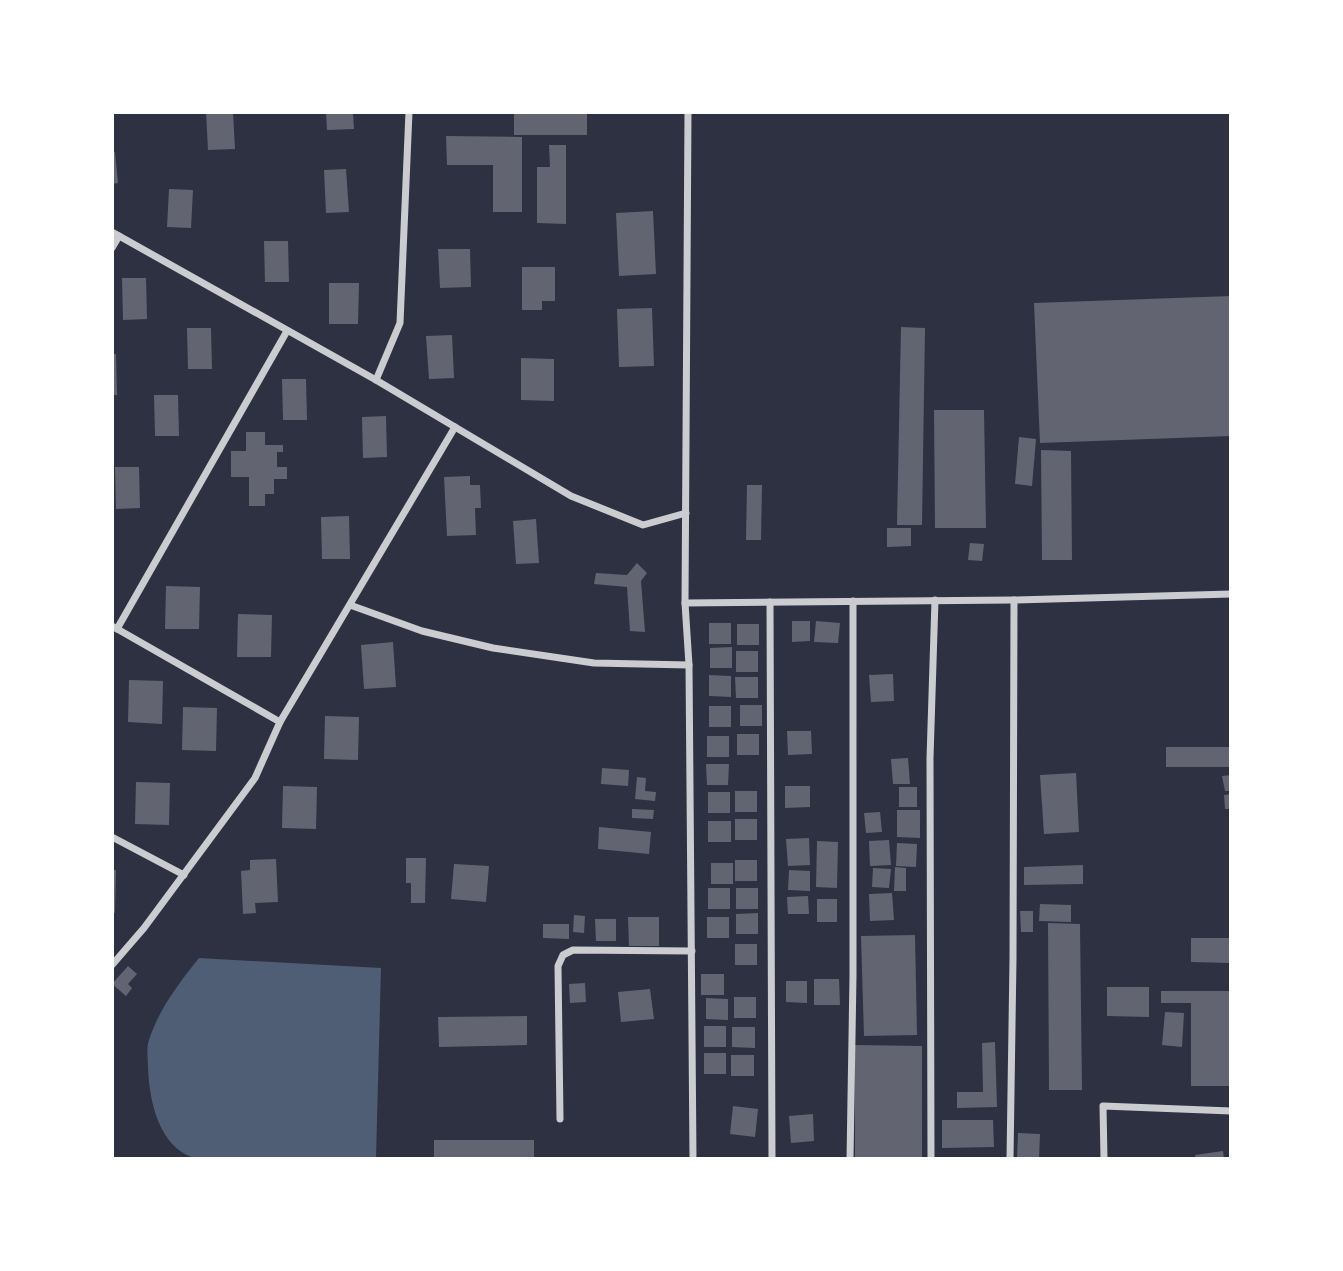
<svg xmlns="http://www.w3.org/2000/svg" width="1343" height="1271" font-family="'PT Sans Narrow',sans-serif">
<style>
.water{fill:#4f5d75}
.building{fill:#626471}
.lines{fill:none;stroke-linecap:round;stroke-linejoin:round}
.minor{stroke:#caccd0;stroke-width:7}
</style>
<rect width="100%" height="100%" fill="#2d3142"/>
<!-- water -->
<path class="water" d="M199,958L381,968L376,1159H198C159,1150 149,1100 148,1067C148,1058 146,1048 149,1040C159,1009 179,983 199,958Z"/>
<!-- building -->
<g class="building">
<polygon points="206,112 233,112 235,149 208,150"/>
<polygon points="326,112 353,112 354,129 327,130"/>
<rect x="514" y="112" width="73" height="23"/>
<polygon points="446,136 522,137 522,212 493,212 493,165 447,165"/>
<polygon points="549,145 566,145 566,224 537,223 537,167 550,167"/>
<polygon points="112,152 115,152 118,183 112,184"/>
<polygon points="346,169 349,212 326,213 324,170"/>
<polygon points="169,189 193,190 191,228 167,227"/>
<polygon points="653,211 656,274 619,276 616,213"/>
<polygon points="264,241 288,241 289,282 265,282"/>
<polygon points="438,249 470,249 471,287 440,288"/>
<polygon points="522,267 555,267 555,301 542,301 542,310 522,310"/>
<polygon points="122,278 146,278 147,319 123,320"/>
<polygon points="329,283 359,283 358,324 329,324"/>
<polygon points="1231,296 1231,436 1040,443 1034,303"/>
<polygon points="652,308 654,366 619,367 617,309"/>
<polygon points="901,327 925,328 922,525 897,525"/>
<polygon points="187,328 211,328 212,369 188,369"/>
<polygon points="452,335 454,378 429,379 426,336"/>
<polygon points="112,354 116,354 117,395 112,395"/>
<polygon points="521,358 554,359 554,401 521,400"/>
<polygon points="282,379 306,379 307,420 283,420"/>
<polygon points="154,395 178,395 179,436 155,436"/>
<polygon points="934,410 984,410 986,528 935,528"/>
<polygon points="386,416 387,457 363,458 362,417"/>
<polygon points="246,432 265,432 265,445 283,445 283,452 277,452 277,467 287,467 287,479 274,479 274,494 265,494 265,506 249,506 249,477 231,477 231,451 246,451"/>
<polygon points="1019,437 1036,439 1032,486 1015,484"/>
<polygon points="1041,450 1071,451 1072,560 1042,560"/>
<polygon points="115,467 139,467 140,508 116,509"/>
<polygon points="470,476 470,485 480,485 481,508 475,508 476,535 447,536 444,477"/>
<polygon points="747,485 762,485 761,540 746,540"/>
<polygon points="349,516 350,559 322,559 321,517"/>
<polygon points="536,519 539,563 516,564 513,521"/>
<polygon points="887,528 911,528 911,546 887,547"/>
<polygon points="970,543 984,544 982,561 968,560"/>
<polygon points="637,563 647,573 641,581 645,632 630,631 627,587 594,584 596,573 627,575"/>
<polygon points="166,586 200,587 199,629 165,629"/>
<polygon points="238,614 272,615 271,657 237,657"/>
<polygon points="792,621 810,621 810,641 792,642"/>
<polygon points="816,621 840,623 838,643 814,642"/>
<rect x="709" y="623" width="22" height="21"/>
<rect x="737" y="624" width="22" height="21"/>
<polygon points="393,642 396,687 364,689 361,645"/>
<polygon points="732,647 732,668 710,668 710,648"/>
<rect x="736" y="651" width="22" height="21"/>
<polygon points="893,674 894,701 871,702 869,675"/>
<polygon points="709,675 731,676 731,697 709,696"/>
<polygon points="735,677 758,677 758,698 736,698"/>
<polygon points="129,680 163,681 162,724 128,722"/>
<rect x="740" y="705" width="22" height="21"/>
<rect x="709" y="706" width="22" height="21"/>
<polygon points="183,707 217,708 216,751 182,750"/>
<polygon points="325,716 359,717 358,760 324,759"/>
<polygon points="787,731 811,731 812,754 788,755"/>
<rect x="737" y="734" width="22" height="21"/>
<rect x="707" y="736" width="22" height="21"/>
<rect x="1166" y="747" width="65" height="20"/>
<polygon points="908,758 910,784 893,784 891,759"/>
<polygon points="706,764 729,764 728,785 707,785"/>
<polygon points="602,768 629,770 628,786 601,784"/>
<polygon points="1076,773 1079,832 1044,834 1040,775"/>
<polygon points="1231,775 1231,791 1225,791 1222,776"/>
<polygon points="637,777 646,778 645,791 656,792 655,801 635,799"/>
<polygon points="136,782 170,783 169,825 135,824"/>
<polygon points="283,786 317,787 316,829 282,828"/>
<polygon points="785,786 810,786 810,807 785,808"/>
<rect x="899" y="787" width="18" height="20"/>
<rect x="735" y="791" width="22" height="21"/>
<rect x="708" y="792" width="22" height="21"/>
<polygon points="1231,794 1231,809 1225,809 1224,795"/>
<polygon points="632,809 654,810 653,819 632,818"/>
<polygon points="897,810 920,810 920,838 897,837"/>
<polygon points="880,812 882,832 866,833 864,813"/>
<rect x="735" y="819" width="22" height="21"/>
<rect x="708" y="821" width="23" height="21"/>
<polygon points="599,827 651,832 649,854 598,849"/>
<polygon points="809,838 810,865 788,866 786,839"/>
<polygon points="889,840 891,865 870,866 869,841"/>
<polygon points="817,841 838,842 837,888 816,887"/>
<polygon points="897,843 917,844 916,867 896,866"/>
<polygon points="406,858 426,858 425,903 411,903 411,883 406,883"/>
<polygon points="276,859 278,902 255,903 256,913 243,914 241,871 250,870 250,860"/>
<rect x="735" y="860" width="22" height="21"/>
<rect x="711" y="863" width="22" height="21"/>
<polygon points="454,864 489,866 486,902 451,899"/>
<polygon points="1083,865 1083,884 1024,885 1024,867"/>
<polygon points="895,867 906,868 906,891 894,891"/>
<polygon points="873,868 891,869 889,888 872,887"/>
<polygon points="112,870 116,870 115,913 112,912"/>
<polygon points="789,870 810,871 810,891 788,890"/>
<rect x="708" y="888" width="22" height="21"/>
<rect x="736" y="888" width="22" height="21"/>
<polygon points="892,893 894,920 870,921 869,894"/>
<polygon points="808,896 809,914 788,914 787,897"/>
<rect x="817" y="899" width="20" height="23"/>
<polygon points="1040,904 1071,905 1071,922 1039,921"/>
<polygon points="1020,911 1033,911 1033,932 1021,932"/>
<polygon points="758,913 758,934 736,934 736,914"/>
<polygon points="574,915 585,916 584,933 573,932"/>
<polygon points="628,917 659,917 659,946 629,946"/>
<rect x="707" y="917" width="22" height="21"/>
<polygon points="595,919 616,919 616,941 596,941"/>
<polygon points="1048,923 1080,924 1082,1090 1049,1090"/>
<polygon points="543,924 569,924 569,939 543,938"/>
<polygon points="915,935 917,1035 864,1036 861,936"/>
<polygon points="1191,938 1231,938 1231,963 1191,962"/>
<rect x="735" y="944" width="22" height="21"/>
<polygon points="128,966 137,974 128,984 132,988 126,996 112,984"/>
<rect x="701" y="974" width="23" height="21"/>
<polygon points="814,979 839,979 840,1005 814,1005"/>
<polygon points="786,981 807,981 807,1003 786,1002"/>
<polygon points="585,983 586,1002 570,1003 569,984"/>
<polygon points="1107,987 1149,987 1149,1017 1107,1016"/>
<polygon points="650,989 654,1019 621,1022 618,992"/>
<polygon points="1161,991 1231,991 1231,1086 1191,1086 1191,1003 1161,1003"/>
<rect x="734" y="997" width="22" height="21"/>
<polygon points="706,998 728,999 728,1020 706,1019"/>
<polygon points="1165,1012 1184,1013 1182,1047 1162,1045"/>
<polygon points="527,1016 527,1045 439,1047 438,1017"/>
<rect x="704" y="1026" width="22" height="21"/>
<polygon points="732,1027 755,1027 755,1048 732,1047"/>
<polygon points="995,1042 997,1107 957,1108 957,1092 983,1092 982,1043"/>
<polygon points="855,1045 922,1046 922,1159 855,1159"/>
<rect x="704" y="1053" width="22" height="21"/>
<rect x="731" y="1055" width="23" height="21"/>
<polygon points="733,1106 758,1109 755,1137 730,1134"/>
<polygon points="813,1114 814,1141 791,1143 789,1116"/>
<polygon points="942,1120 993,1120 994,1147 942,1148"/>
<polygon points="1018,1133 1040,1134 1039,1159 1017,1159"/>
<rect x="434" y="1140" width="100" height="19"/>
<polygon points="1223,1151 1224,1159 1196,1159 1195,1155"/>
</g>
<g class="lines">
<!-- minor -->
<g class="minor">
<polyline points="688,112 685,603 689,665 693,1159"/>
<polyline points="112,232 376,380 571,496 643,525 686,513"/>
<polyline points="112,248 119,236"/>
<polyline points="376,380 400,323 409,112"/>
<polyline points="770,602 772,1159"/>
<polyline points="685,603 1014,600 1231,594"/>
<polyline points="350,605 422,631 493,648 594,663 689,665"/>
<polyline points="112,626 280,722"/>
<polyline points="117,629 287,331"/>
<polyline points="112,837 184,875"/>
<polyline points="112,965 144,928 255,778 280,722 455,427"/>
<polyline points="560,1119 558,966 563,955 573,950 692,951"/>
<polyline points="850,1159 853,976 853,601"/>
<polyline points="931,1159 930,758 935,600"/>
<polyline points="1010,1159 1013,959 1014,600"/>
<polyline points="1104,1159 1103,1106 1231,1111"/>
</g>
</g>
<!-- border -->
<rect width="1343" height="1271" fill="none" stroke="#ffffff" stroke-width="228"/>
</svg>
